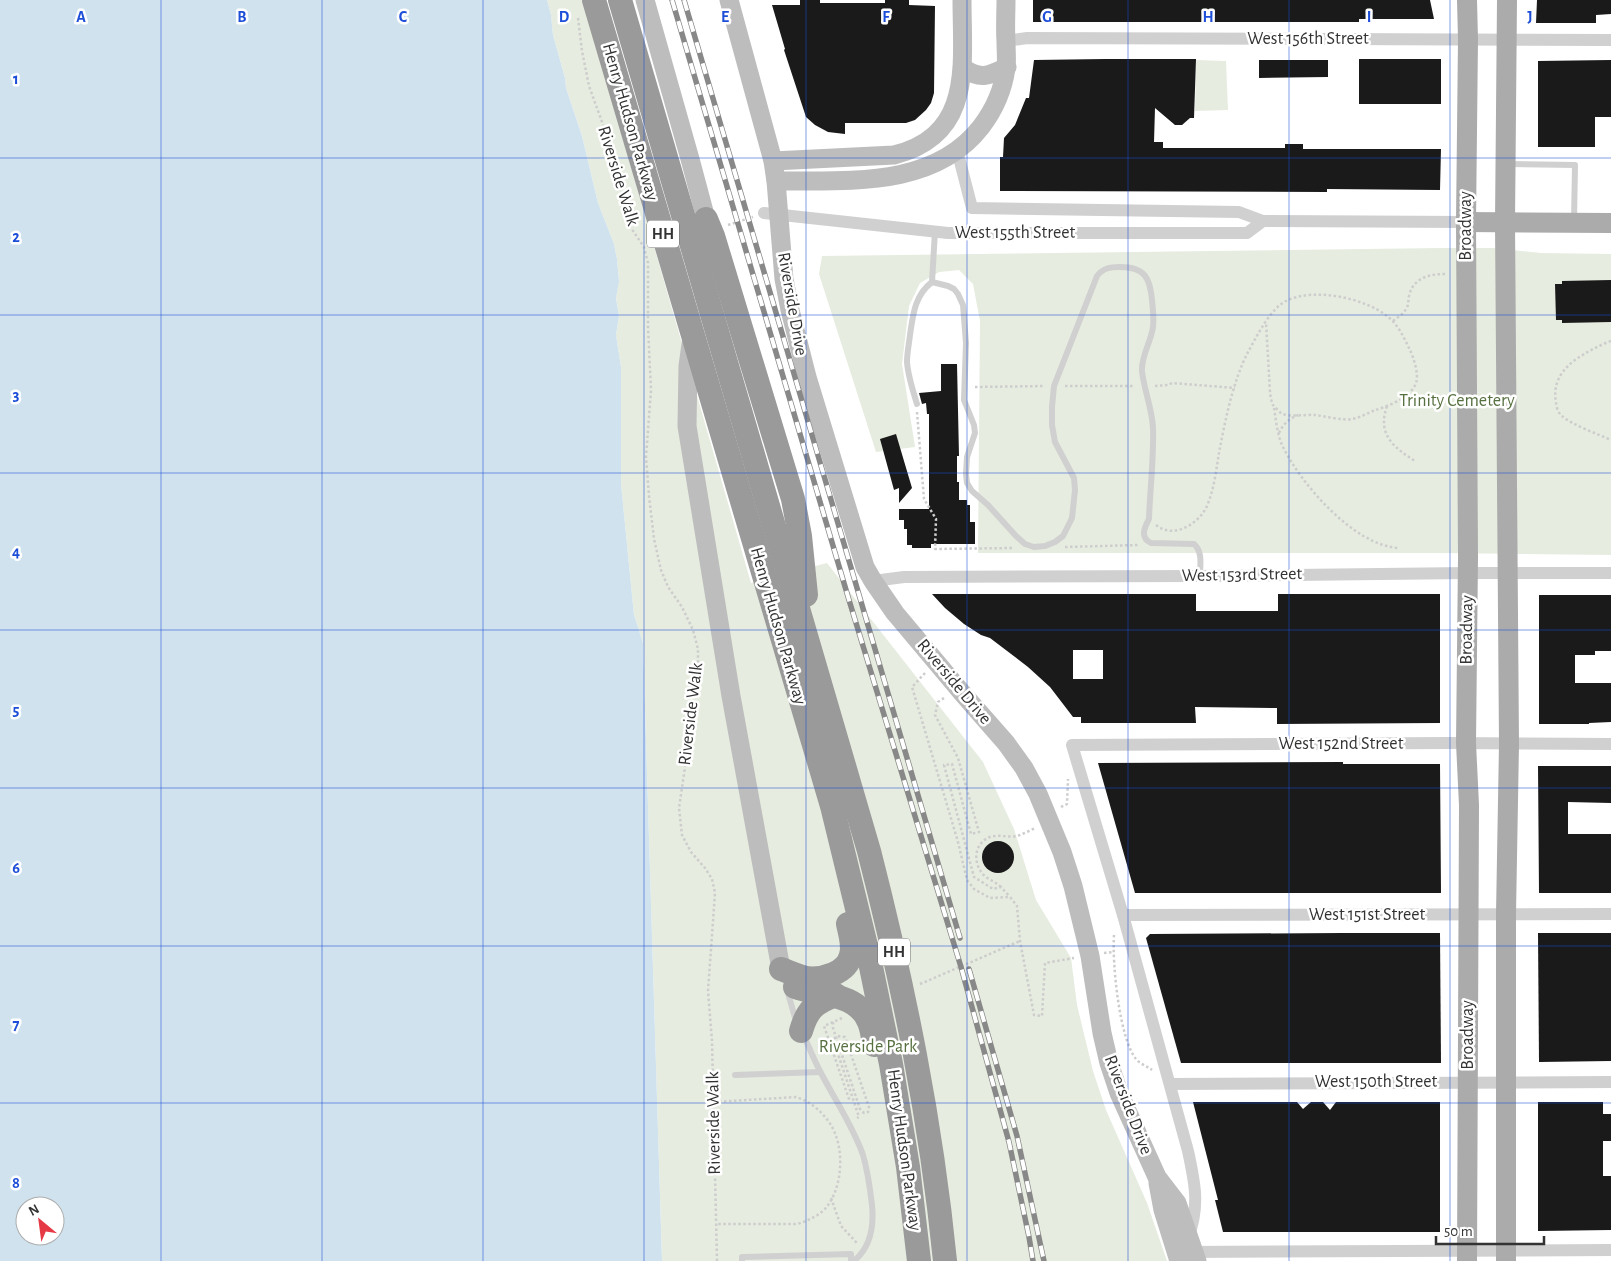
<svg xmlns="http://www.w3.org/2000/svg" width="1611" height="1261" font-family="'Alegreya Sans',sans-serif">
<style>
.green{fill:#e6ecdf}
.water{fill:#cfe2ee;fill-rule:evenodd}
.building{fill:#1a1a1a;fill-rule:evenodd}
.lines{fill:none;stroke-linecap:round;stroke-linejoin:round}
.path{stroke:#cdcdcd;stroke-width:2.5;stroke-dasharray:2.5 2.5;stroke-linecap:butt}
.lane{stroke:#d0d0d0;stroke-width:6}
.street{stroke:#d0d0d0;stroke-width:12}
.secondary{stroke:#bdbdbd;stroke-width:19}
.primary{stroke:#ababab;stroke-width:20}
.highway{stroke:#9a9a9a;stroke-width:24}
.rail-casing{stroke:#888;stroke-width:5.5}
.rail{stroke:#fff;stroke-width:4;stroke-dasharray:11;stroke-linecap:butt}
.grid{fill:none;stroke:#1d4ed8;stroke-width:1;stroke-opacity:0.55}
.labels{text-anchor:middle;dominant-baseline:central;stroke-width:5;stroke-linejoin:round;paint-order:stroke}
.shield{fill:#fff;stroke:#707070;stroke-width:1}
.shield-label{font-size:16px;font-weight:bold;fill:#333}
.street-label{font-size:18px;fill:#333;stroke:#fff}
.park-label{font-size:18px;fill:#56703f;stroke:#fff}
.grid-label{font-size:16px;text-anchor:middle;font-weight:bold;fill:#1d4ed8;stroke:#fff;stroke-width:5;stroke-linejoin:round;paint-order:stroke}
</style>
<rect width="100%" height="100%" fill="#fff"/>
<!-- green -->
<g class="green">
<polygon points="547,0 583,0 751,583 827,563 983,762 1014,829 1036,900 1071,958 1077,1005 1093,1071 1106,1110 1147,1203 1167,1261 662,1261 643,643 634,615 621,484 621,367 616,335 619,316 616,297 619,280 617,259 614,244 598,203 582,136 566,88 565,78 553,35 551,15"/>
<polygon points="1196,60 1226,61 1228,110 1195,111"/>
<polygon points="1443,248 1493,248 1541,253 1611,254 1611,555 1441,553 978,553 980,321 973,284 959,270 939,272 920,283 909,306 902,364 915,447 876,452 819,274 822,256"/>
</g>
<!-- water -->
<path class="water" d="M0,0H547L551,15L553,35L565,78L566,88L582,136L598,203L614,244L617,259L619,281L616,298L619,316L616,335L621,367V484L634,615L643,643L662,1261H0ZM25,1206H55V1236H25Z"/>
<!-- building -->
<g class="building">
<polygon points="800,0 820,0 820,3 885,3 885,0 909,0 909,5 935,6 934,93 931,103 926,110 915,120 906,123 845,123 845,134 828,132 815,125 806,117 784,50 785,49 772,5 800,5"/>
<polygon points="1033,0 1430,0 1434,19 1359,19 1359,22 1033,22"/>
<polygon points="1537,0 1611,0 1611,14 1596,15 1596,23 1536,23"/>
<polygon points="1105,59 1196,59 1194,118 1190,118 1182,125 1175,125 1155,108 1154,142 1163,142 1163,148 1285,148 1285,144 1303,144 1303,149 1441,149 1440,190 1327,189 1327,192 1000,191 1000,157 1003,157 1004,138 1015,125 1026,98 1029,98 1034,60"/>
<rect x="1359" y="59" width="82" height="45"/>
<polygon points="1259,60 1328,60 1328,77 1259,78"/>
<polygon points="1611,60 1611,117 1595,117 1595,147 1538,147 1538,61"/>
<polygon points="1611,280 1611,322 1562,323 1562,320 1556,320 1555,284 1562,284 1562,281"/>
<polygon points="941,364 957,364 959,456 957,456 957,482 959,482 959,500 967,500 967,505 970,505 970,522 975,522 975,544 931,544 931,548 912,548 912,545 907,545 907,529 904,529 904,520 899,520 899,509 929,509 929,414 927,414 926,403 922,404 919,393 941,391"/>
<polygon points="896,434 912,488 899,503 899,488 894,490 880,439"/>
<path d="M932,594H1196V611H1278V594H1440V723L1277,724V708L1195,707L1196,723H1081V717H1073L1050,687L1028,667L990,638L981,635L964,624L945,608ZM1073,650H1103V679H1073Z"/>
<polygon points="1539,595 1611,595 1611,651 1595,651 1595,655 1575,655 1575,683 1611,683 1611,722 1589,723 1589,724 1539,724"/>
<polygon points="1343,762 1343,764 1440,764 1441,893 1135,893 1098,763"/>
<polygon points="1538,766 1611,766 1611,803 1568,802 1568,834 1611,834 1611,893 1539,893"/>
<circle cx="998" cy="857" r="16"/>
<polygon points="1343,933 1440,933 1441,1063 1181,1063 1146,938 1150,934"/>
<polygon points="1538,933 1611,933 1611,1061 1539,1062"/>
<polygon points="1193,1102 1297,1102 1303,1109 1311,1102 1323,1102 1330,1110 1336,1102 1440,1102 1440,1232 1223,1232 1215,1200 1218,1200"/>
<polygon points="1538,1102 1603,1102 1603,1114 1611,1114 1611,1141 1603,1141 1603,1176 1611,1176 1611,1230 1538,1231"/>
</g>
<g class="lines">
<!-- path -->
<g class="path">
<polyline points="578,18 582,51 589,86 618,166 624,207 629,225 644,247 648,263 648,327 651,390 646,457 649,496 654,539 661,570 668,587 682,607 693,630 698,649 698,679 679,808 682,835 691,852 705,868 712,879 715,893 708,991 712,1041 717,1261"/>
<polyline points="624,207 635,204"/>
<polyline points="728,225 753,217"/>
<path d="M1393,321C1398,317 1404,314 1407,307C1409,304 1408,300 1409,296C1413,278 1429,274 1445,274"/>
<path d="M1611,341C1605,343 1599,346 1593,349C1572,360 1551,375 1556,402C1556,406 1558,413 1562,416C1572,425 1598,434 1611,440"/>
<polyline points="1065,386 1134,386"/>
<polyline points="1155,386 1168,385 1172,383 1235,388"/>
<polyline points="975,387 1044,386"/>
<path d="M1387,406C1377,434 1393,447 1415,461"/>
<path d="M1274,408C1276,420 1277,433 1282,445C1300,483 1354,546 1399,548"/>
<polyline points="917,412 924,499 936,519 935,549 1014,548"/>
<path d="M1279,433C1283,424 1289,419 1298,415"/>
<path d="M1156,525C1173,539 1197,525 1206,508C1214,491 1216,471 1219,453C1225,421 1233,381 1248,352C1257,336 1270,309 1286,301C1314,287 1364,298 1387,316C1398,324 1404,338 1410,350C1414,359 1419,374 1416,383C1410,399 1387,406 1373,411C1366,414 1359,418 1352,419C1344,421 1324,416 1315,415C1305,414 1289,418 1281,413C1278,411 1275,407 1273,405C1269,396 1270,384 1269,375C1268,357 1267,340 1266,322"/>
<polyline points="1065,547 1137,545 1139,544"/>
<polyline points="925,673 912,687 958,842 967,880 974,889 990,898 1010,897 1017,906 1020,941 1034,1015 1042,1016 1045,963 1074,958"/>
<polyline points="944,698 938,702 935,715 958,758 979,832 971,834 952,764 944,765 974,877 993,889 1001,887 1010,897"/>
<polyline points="1061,807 1067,804 1068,779"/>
<path d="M1001,887C995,881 986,879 982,873C973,862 974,843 990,837C998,834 1008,838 1017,836C1023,834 1029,831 1035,828"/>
<path d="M1114,935C1112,962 1119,1038 1136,1059C1140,1064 1147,1066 1152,1070"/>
<polyline points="1104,953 1113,952"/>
<polyline points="920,984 1020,941"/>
<polyline points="842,1018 824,1026 850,1102"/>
<polyline points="833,1022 833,1028 860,1109 864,1113 868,1112 869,1107 845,1037 837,1036 834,1039 834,1042 859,1117 857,1118"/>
<path d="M714,1102L796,1097C813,1102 830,1118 836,1136C844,1158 841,1192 824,1210C816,1217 807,1221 797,1224H717"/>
<polyline points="831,1198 841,1226 857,1243"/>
</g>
<!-- lane -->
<g class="lane">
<polyline points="1509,164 1575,165 1574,221"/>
<path d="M932,282L948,286L954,289L958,294L963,305L966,343L964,400L974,425L975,433L967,457L966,474L967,483L972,491L988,505L1016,536L1025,544L1034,547L1045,546L1055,542L1063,536L1072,518L1075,490L1074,478L1055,442L1052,425V407L1054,386L1097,276C1103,268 1110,267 1120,267C1145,267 1150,278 1152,300C1153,309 1154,318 1153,327C1151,342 1141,356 1142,371C1144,390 1152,408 1153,428C1154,458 1150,489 1149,519C1144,528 1140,538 1151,543L1194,544C1203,552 1200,565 1200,576"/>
<path d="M917,404C913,391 908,376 907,362C907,353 909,344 910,335C913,314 915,295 932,282L935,231"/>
<polyline points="787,990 796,1021"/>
<path d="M803,1034C809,1047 814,1060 821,1073C835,1100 853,1126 863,1155C868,1172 870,1188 872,1205C874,1225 871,1247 854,1261"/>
<polyline points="735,1075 820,1072"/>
<polyline points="742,1261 742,1257 851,1254 851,1261"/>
</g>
<!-- street -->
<g class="street">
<polyline points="1006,41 1027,38 1611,40"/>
<polyline points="957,150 972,208 1239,212 1263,221 1466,222"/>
<polyline points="764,213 948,233 1247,233 1263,221"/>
<polyline points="873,581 904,577 1200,576 1468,573 1611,573"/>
<polyline points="1123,915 1611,914"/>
<polyline points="1170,1084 1611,1082"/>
<path d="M1188,1238C1200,1207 1195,1183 1188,1151L1123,915L1072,745L1447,743L1611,744"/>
<polyline points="1186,1252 1611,1250"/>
</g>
<!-- secondary -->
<g class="secondary">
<polyline points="645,0 690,159 706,219 705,232"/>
<polyline points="729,0 773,161 776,181 784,279 790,310 807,377 865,567 873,581 895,613 963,694 1006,743 1024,768 1038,794 1062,852 1073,886 1090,956 1102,1033 1109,1063 1119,1093 1157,1177 1177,1203 1197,1261"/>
<path d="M963,68C981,80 988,76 1007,67"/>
<path d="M773,161L894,155C974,135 962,65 962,0"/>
<path d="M776,181C846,180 933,189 981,127C994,110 1003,90 1006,68C1007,60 1006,50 1006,42C1005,28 1006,14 1006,0"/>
<polyline points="692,337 688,366 687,426 731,696 781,969"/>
<polyline points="1158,1183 1163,1210 1179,1261"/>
</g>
<!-- primary -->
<g class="primary">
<polyline points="1466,222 1611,223"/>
<polyline points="1467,1261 1469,805 1466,743 1468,558 1466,222 1468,39 1467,0"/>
<polyline points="1506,1261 1506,914 1509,744 1505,223 1507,0"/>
</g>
<!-- highway -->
<g class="highway">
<polyline points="594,0 832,806 870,962 891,1064 908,1167 919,1261"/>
<path d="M620,0L869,851C904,988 931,1120 945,1261"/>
<polyline points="706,219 713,236 793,499 800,536 806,595"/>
<path d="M781,969C789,972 798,976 806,978C823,980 847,973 851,955C854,945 850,934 848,924"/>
<path d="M795,987C821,996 857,992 869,1022C872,1029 873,1038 874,1045"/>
<path d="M801,1031C807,1010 814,1003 836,995"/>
</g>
<!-- rail casing -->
<g class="rail-casing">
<g id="rail">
<polyline points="672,0 849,600 961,967 1009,1142 1029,1237 1033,1261"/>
<polyline points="684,0 960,938"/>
<polyline points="969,969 1017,1136 1044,1261"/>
</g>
</g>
<!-- rail -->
<use href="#rail" class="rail"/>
</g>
<!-- grid -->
<path class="grid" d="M161,0V1261M322,0V1261M483,0V1261M644,0V1261M806,0V1261M967,0V1261M1128,0V1261M1289,0V1261M1450,0V1261M0,158H1611M0,315H1611M0,473H1611M0,630H1611M0,788H1611M0,946H1611M0,1103H1611"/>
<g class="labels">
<!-- shield labels -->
<g class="shield">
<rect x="647" y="220.5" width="32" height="27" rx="4"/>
<rect x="878" y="938.5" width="32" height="27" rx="4"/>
</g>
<g class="shield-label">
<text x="663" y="234">HH</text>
<text x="894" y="952">HH</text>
</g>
<!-- street labels -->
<g class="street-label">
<text x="1308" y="39">West 156th Street</text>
<text transform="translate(630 122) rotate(74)">Henry Hudson Parkway</text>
<text transform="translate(618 176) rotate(73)">Riverside Walk</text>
<text transform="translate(1466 226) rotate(-90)">Broadway</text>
<text x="1015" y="233">West 155th Street</text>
<text transform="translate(792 304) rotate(80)">Riverside Drive</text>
<text transform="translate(1242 575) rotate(-1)">West 153rd Street</text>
<text transform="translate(778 626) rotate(74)">Henry Hudson Parkway</text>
<text transform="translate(1467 630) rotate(-89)">Broadway</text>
<text transform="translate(954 682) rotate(50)">Riverside Drive</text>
<text transform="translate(691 714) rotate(-83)">Riverside Walk</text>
<text x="1341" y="744">West 152nd Street</text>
<text x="1367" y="915">West 151st Street</text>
<text transform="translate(1468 1035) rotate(-90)">Broadway</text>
<text x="1376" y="1082">West 150th Street</text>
<text transform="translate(1128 1105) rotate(69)">Riverside Drive</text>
<text transform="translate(714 1123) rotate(-91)">Riverside Walk</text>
<text transform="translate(904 1150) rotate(82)">Henry Hudson Parkway</text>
</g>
<!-- park labels -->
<g class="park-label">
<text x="1457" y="401">Trinity Cemetery</text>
<text x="868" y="1047">Riverside Park</text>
</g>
</g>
<g class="grid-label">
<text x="81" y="22">A</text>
<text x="242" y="22">B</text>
<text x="403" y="22">C</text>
<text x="564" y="22">D</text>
<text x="725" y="22">E</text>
<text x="886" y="22">F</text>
<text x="1047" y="22">G</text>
<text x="1208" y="22">H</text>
<text x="1369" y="22">I</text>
<text x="1530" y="22">J</text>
<text x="16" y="84">1</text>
<text x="16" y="242">2</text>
<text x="16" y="400">3</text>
<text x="16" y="557">4</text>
<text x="16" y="715">5</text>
<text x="16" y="873">6</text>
<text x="16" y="1030">7</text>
<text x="16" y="1188">8</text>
</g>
<!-- north arrow -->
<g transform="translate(40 1221) rotate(331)"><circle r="24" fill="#ffffff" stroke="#adadad"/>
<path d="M0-4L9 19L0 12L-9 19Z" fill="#e63946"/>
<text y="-8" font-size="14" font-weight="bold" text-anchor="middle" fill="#333333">N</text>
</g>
<!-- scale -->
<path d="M1436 1236v8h108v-8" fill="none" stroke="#333333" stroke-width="2.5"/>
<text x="1444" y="1236" font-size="15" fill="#333333" stroke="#ffffff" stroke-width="4" paint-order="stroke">50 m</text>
</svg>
